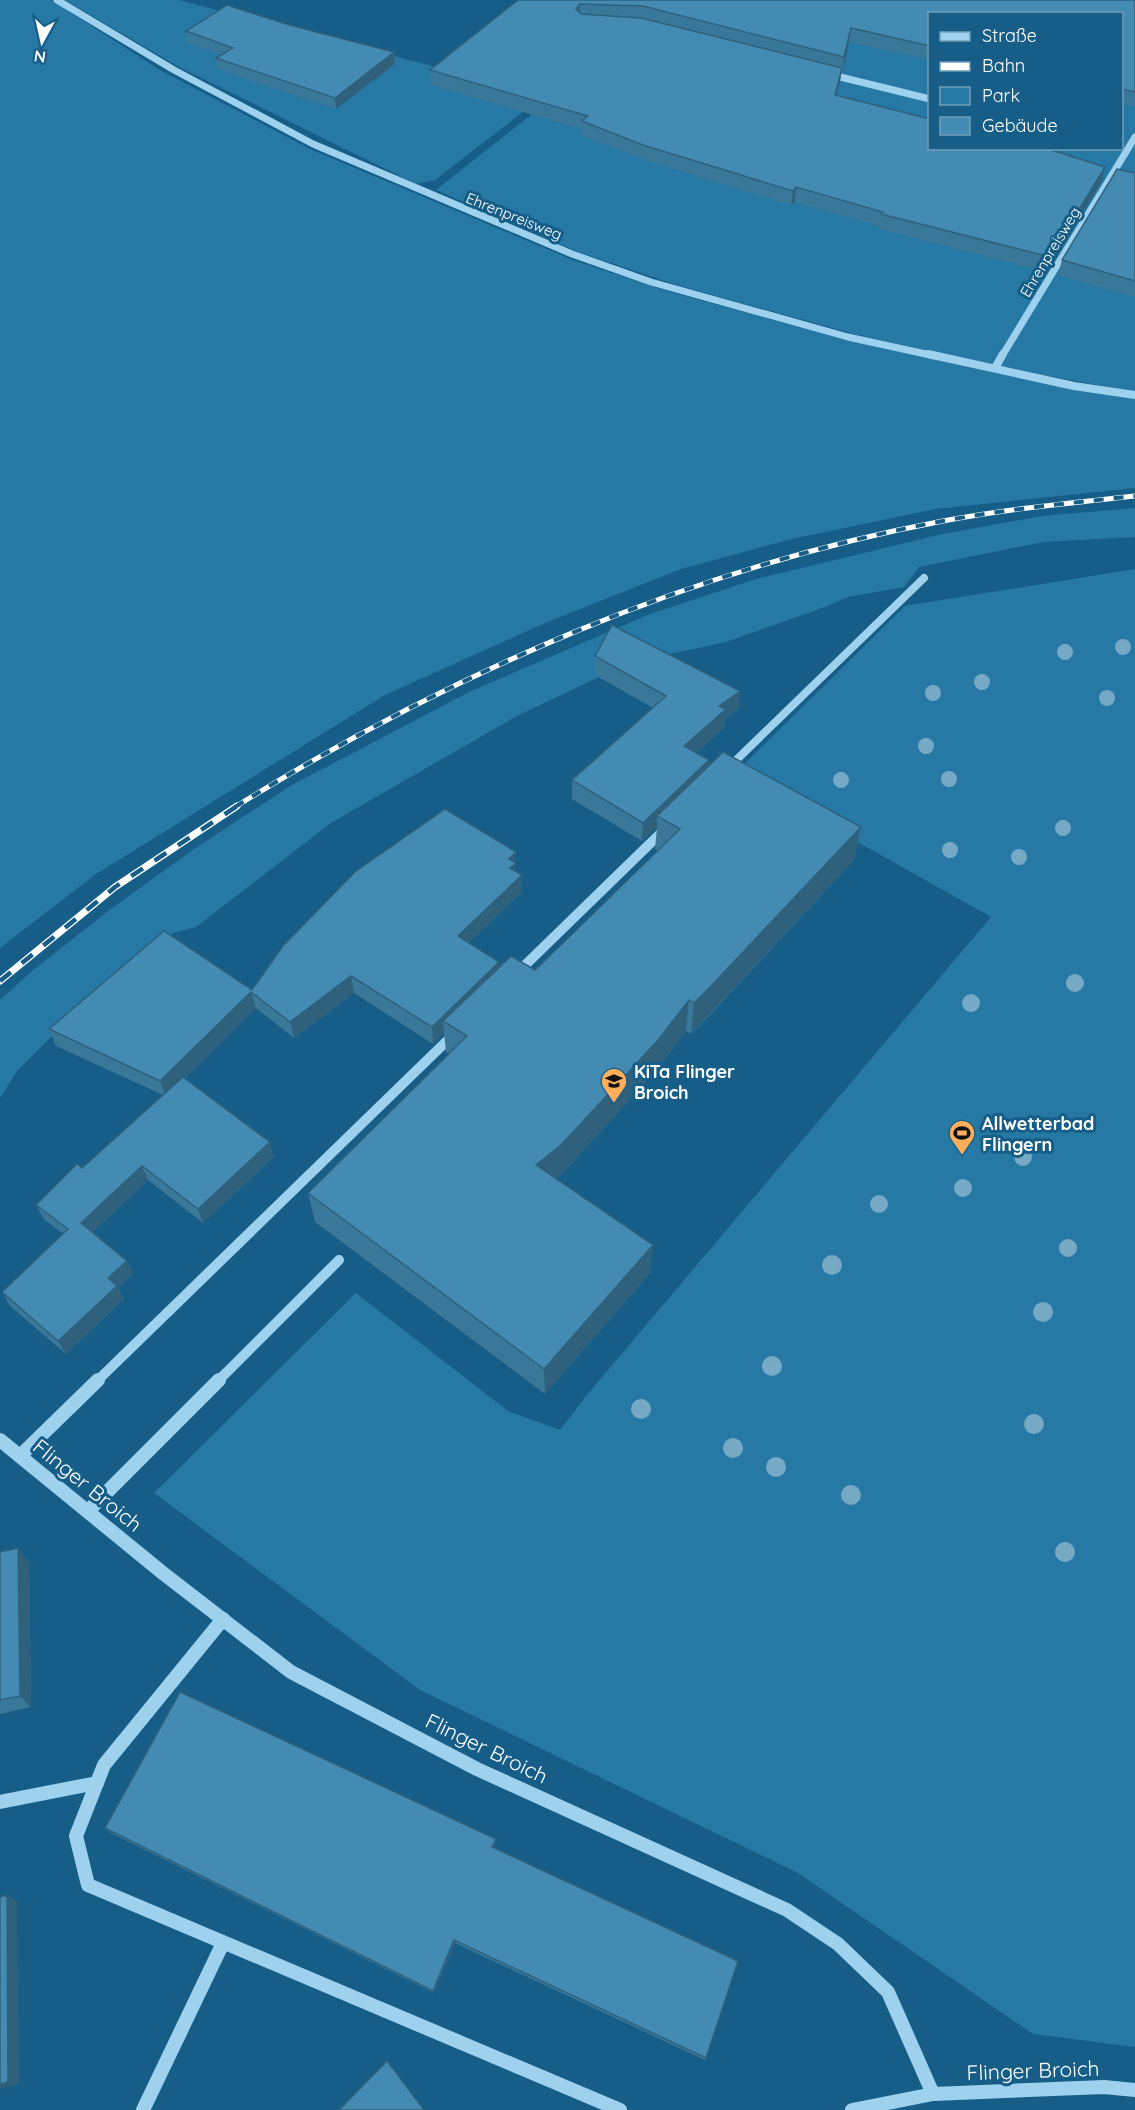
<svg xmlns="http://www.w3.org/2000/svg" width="1135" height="2110" font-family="Quicksand,sans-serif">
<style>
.green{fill:#2678a5;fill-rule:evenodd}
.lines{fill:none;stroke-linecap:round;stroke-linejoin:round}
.minor-far3{stroke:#9dd1ee;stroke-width:7}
.minor-far2{stroke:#9dd1ee;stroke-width:8}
.minor-far1{stroke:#9dd1ee;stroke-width:10}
.minor{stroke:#9dd1ee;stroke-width:14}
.rail-far1-casing{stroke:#fff;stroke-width:5}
.rail-casing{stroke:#fff;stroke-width:7}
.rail-far1{stroke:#165e87;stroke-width:4;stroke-dasharray:10;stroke-linecap:butt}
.rail{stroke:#165e87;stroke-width:4.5;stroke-dasharray:14;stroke-linecap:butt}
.tree{fill:#75a9c6}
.wall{fill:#3a7899}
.shaded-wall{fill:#2f617d}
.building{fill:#438bb2;stroke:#2f617d;stroke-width:1.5}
.labels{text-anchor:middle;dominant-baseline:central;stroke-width:6;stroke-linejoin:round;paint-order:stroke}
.far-street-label{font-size:15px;fill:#fff;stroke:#165e87}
.poi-label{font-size:18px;font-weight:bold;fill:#fff;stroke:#165e87;text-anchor:start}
.near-street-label{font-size:21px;fill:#fff;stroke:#165e87}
</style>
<rect width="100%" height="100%" fill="#165e87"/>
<!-- green -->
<g class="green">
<polygon points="0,0 51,0 160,70 310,149 573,260 667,291 792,325 1071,388 1135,399 1135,488 935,509 792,539 681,569 545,623 385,695 96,874 0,948"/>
<path d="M65,0H178L440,68L525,0H1135V392L994,366L854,334L680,286L578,252L436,190L643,26L608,46L435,180L416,184L179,67ZM930,14H1122V148H930Z"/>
<polygon points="1135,508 1135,537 1043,542 919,567 904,587 848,597 825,607 726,642 642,660 599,677 515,717 331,823 196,927 173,933 93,995 17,1071 0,1098 0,1000 32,971 108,911 194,849 290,786 471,691 650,614 756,579 943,534 1042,516"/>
<polygon points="1135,569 1135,2047 1033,2034 798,1873 420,1690 154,1493 356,1293 508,1411 560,1430 586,1396 991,917 735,773 905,606"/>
</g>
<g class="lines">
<!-- minor-far3 -->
<g class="minor-far3">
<polyline points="57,0 174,70 313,144 572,254 651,282 848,337 935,356"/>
<polyline points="828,74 930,99"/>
<polyline points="1002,356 1135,137"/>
</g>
<!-- minor-far2 -->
<g class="minor-far2">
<polyline points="928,354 1074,386 1135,395"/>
<polyline points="995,368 1003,354"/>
<polyline points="728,768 924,578"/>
</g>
<!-- minor-far1 -->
<g class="minor-far1">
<polyline points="517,973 665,829"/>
<polyline points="97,1381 454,1034"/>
<polyline points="218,1381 339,1260"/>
</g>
<!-- minor -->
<g class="minor">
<polyline points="0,1440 164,1574 291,1672 477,1769 787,1910 838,1944 888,1992 933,2094"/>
<polyline points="20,1456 98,1380"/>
<polyline points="88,1511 219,1380"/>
<polyline points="223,1619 104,1765 76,1836 88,1885 620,2110"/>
<polyline points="0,1802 97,1783"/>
<polyline points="143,2110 223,1943"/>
<polyline points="852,2110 933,2094 1104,2087 1135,2090"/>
</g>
<!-- rail-far1 casing -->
<g class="rail-far1-casing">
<path id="rail-far1" d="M235,807C451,673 692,568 943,521C1007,509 1071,503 1135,496"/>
</g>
<!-- rail casing -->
<g class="rail-casing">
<polyline id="rail" points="0,981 115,887 237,806"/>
</g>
<!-- rail-far1 -->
<use href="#rail-far1" class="rail-far1"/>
<!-- rail -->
<use href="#rail" class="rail"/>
</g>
<!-- trees -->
<g class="tree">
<circle cx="1123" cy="647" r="8"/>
<circle cx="1065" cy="652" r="8"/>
<circle cx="982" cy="682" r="8"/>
<circle cx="933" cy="693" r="8"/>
<circle cx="1107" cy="698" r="8"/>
<circle cx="926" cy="746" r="8"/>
<circle cx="949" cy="779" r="8"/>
<circle cx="841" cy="780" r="8"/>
<circle cx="1063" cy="828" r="8"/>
<circle cx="950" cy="850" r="8"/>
<circle cx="1019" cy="857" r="8"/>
<circle cx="1075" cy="983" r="9"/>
<circle cx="971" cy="1003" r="9"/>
<circle cx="1023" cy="1157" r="9"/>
<circle cx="963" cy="1188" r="9"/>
<circle cx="879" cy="1204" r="9"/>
<circle cx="1068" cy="1248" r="9"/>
<circle cx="832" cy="1265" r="10"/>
<circle cx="1043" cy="1312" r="10"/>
<circle cx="772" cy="1366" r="10"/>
<circle cx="641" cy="1409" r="10"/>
<circle cx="1034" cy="1424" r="10"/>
<circle cx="733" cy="1448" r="10"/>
<circle cx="776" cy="1467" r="10"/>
<circle cx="851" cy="1495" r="10"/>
<circle cx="1065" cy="1552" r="10"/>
</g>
<!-- wall -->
<g class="wall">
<polygon points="518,0 1135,0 1135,107 1122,104 1122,14 930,14 930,60 849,42 843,71 841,71 837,95 1105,167 1102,181 1047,272 879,229 879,226 795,202 791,205 642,159 582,135 582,129 431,85 430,70"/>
<polygon points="289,25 394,52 395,64 336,109 218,69 216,58 222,55 187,42 186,31"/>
<polygon points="1135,173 1135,297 1058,275 1062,260"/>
<polygon points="595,656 740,691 738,710 725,719 724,728 696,753 709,760 709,765 861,827 854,860 708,1017 691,1034 686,1031 657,1070 561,1175 556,1179 650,1273 545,1394 315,1222 308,1193 449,1054 446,1052 444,1033 433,1044 354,993 294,1038 256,1008 184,1079 274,1157 203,1223 148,1180 93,1232 127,1261 133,1274 118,1288 124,1299 66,1354 10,1306 2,1292 63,1234 44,1219 36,1205 82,1168 163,1095 56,1046 49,1029 252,990 516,852 516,872 522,892 469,943 499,962 499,967 535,970 658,851 655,849 657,827 642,841 572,799 572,780 653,708 595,675"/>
<polygon points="0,1552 29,1562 31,1707 0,1714"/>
<polygon points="105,1828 496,1839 496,1843 494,1848 706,2058 705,2060 455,1943 434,1993 111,1833"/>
</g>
<!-- shaded-wall -->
<g class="shaded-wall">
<polygon points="580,4 580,18 576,9"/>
<polygon points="851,28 849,42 843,71 844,57"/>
<polygon points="394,52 395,64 336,109 335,98"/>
<polygon points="842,68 840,82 833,109 835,95"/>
<polygon points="1105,167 1102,181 1047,272 1050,257"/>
<polygon points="796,187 795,202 791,205 793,191"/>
<polygon points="740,691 738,710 725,719 724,728 683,765 684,746 719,706"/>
<polygon points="709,760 708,779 657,816 657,827 642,841 643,823"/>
<polygon points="861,827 854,860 691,1034 694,1003"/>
<polygon points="516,852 516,880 522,875 522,892 459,953 458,936 509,859"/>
<polygon points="499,962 500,979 443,1021 444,1033 433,1044 432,1027"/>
<polygon points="351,976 354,993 294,1038 290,1022"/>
<polygon points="251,992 256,1008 166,1097 160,1081"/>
<polygon points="689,1000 686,1031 657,1070 561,1175 537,1194 536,1165"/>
<polygon points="270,1142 274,1157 203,1223 198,1209"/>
<polygon points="142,1166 148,1180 88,1237 81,1223"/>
<polygon points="653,1245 650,1273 545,1394 544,1369"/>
<polygon points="127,1261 133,1274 118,1288 124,1299 66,1354 58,1341 108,1278"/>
<polygon points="18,1548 29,1562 31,1707 20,1696"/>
<polygon points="496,1839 496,1843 493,1851 492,1847"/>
<polygon points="7,1895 17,1901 19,2084 0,2089"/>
<polygon points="454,1940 455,1943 434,1993 433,1991"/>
</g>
<!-- building -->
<g class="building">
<polygon points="518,0 1135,0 1135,92 1122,89 1122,14 930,14 930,46 851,28 844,57 643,6 580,4 576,9 581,14 641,18 842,68 835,95 930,119 930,148 1045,148 1105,167 1050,257 881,214 883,212 796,187 793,191 643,145 582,121 588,116 430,70"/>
<polygon points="227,5 289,25 394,52 335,98 216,58 233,48 186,31"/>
<polygon points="1117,169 1135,173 1135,281 1062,260"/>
<polygon points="612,625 740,691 719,706 726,709 684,746 709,760 643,823 572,780 666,696 595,656"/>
<polygon points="723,752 861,827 711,986 694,1003 689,1000 659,1039 561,1145 536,1165 653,1245 544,1369 308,1193 467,1036 443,1021 511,956 535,970 680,829 657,816"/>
<polygon points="445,809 516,852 509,859 516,863 510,868 522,875 458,936 499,962 432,1027 351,976 290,1022 251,992 160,1081 49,1029 164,931 252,990 283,946 355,872"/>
<polygon points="183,1077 270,1142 198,1209 142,1166 81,1223 127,1261 108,1278 117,1286 58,1341 2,1292 68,1229 36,1205 77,1164 82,1168"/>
<polygon points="18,1548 20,1696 0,1700 0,1552"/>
<polygon points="180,1692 496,1839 492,1847 738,1961 706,2058 454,1940 433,1991 105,1828"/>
<polygon points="7,1895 8,2082 0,2084 0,1897"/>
<polygon points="387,2061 424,2110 339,2110"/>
</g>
<!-- icons -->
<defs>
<g id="school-pin" transform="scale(1.35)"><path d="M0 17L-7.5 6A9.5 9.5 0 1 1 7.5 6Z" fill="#ffaf5a" stroke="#165e87"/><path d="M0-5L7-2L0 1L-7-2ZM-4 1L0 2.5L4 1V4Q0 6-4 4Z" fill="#111"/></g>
<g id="stadium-pin" transform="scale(1.35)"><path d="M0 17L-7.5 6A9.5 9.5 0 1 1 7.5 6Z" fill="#ffaf5a" stroke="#165e87"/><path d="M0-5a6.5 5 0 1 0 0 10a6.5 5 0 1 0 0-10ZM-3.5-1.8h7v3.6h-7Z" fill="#111"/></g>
</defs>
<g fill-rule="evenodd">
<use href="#school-pin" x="614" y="1081"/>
<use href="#stadium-pin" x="962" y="1133"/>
</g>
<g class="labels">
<!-- far-street labels -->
<g class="far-street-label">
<text transform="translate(514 216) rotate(22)">Ehrenpreisweg</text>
<text transform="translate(1050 252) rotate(-59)">Ehrenpreisweg</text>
</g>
<!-- poi labels -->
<g class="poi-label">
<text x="634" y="1071">KiTa Flinger<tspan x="634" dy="21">Broich</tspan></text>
<text x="982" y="1123">Allwetterbad<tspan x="982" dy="21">Flingern</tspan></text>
</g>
<!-- near-street labels -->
<g class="near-street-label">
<text transform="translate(88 1485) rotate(39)">Flinger Broich</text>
<text transform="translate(487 1748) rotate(26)">Flinger Broich</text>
<text transform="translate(1033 2070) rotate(-2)">Flinger Broich</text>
</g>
</g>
<!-- legend -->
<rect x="928" y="12" width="195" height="138" fill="#165e87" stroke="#739eb7" stroke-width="1.5"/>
<rect x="940" y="32" width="30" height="9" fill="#9dd1ee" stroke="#739eb7" stroke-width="1.5"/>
<text x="982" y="42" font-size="18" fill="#ffffff">Straße</text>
<rect x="940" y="62" width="30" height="9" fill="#ffffff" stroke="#739eb7" stroke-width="1.5"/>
<text x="982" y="72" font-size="18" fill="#ffffff">Bahn</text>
<rect x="940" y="87" width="30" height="18" fill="#2678a5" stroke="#739eb7" stroke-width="1.5"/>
<text x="982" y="102" font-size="18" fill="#ffffff">Park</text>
<rect x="940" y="117" width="30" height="18" fill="#438bb2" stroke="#739eb7" stroke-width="1.5"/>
<text x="982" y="132" font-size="18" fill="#ffffff">Gebäude</text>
<!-- north arrow -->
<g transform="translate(42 42) rotate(188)" stroke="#165e87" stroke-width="4.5" paint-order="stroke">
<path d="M0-4.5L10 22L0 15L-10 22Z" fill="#ffffff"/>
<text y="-9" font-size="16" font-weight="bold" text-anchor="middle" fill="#ffffff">N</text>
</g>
</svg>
